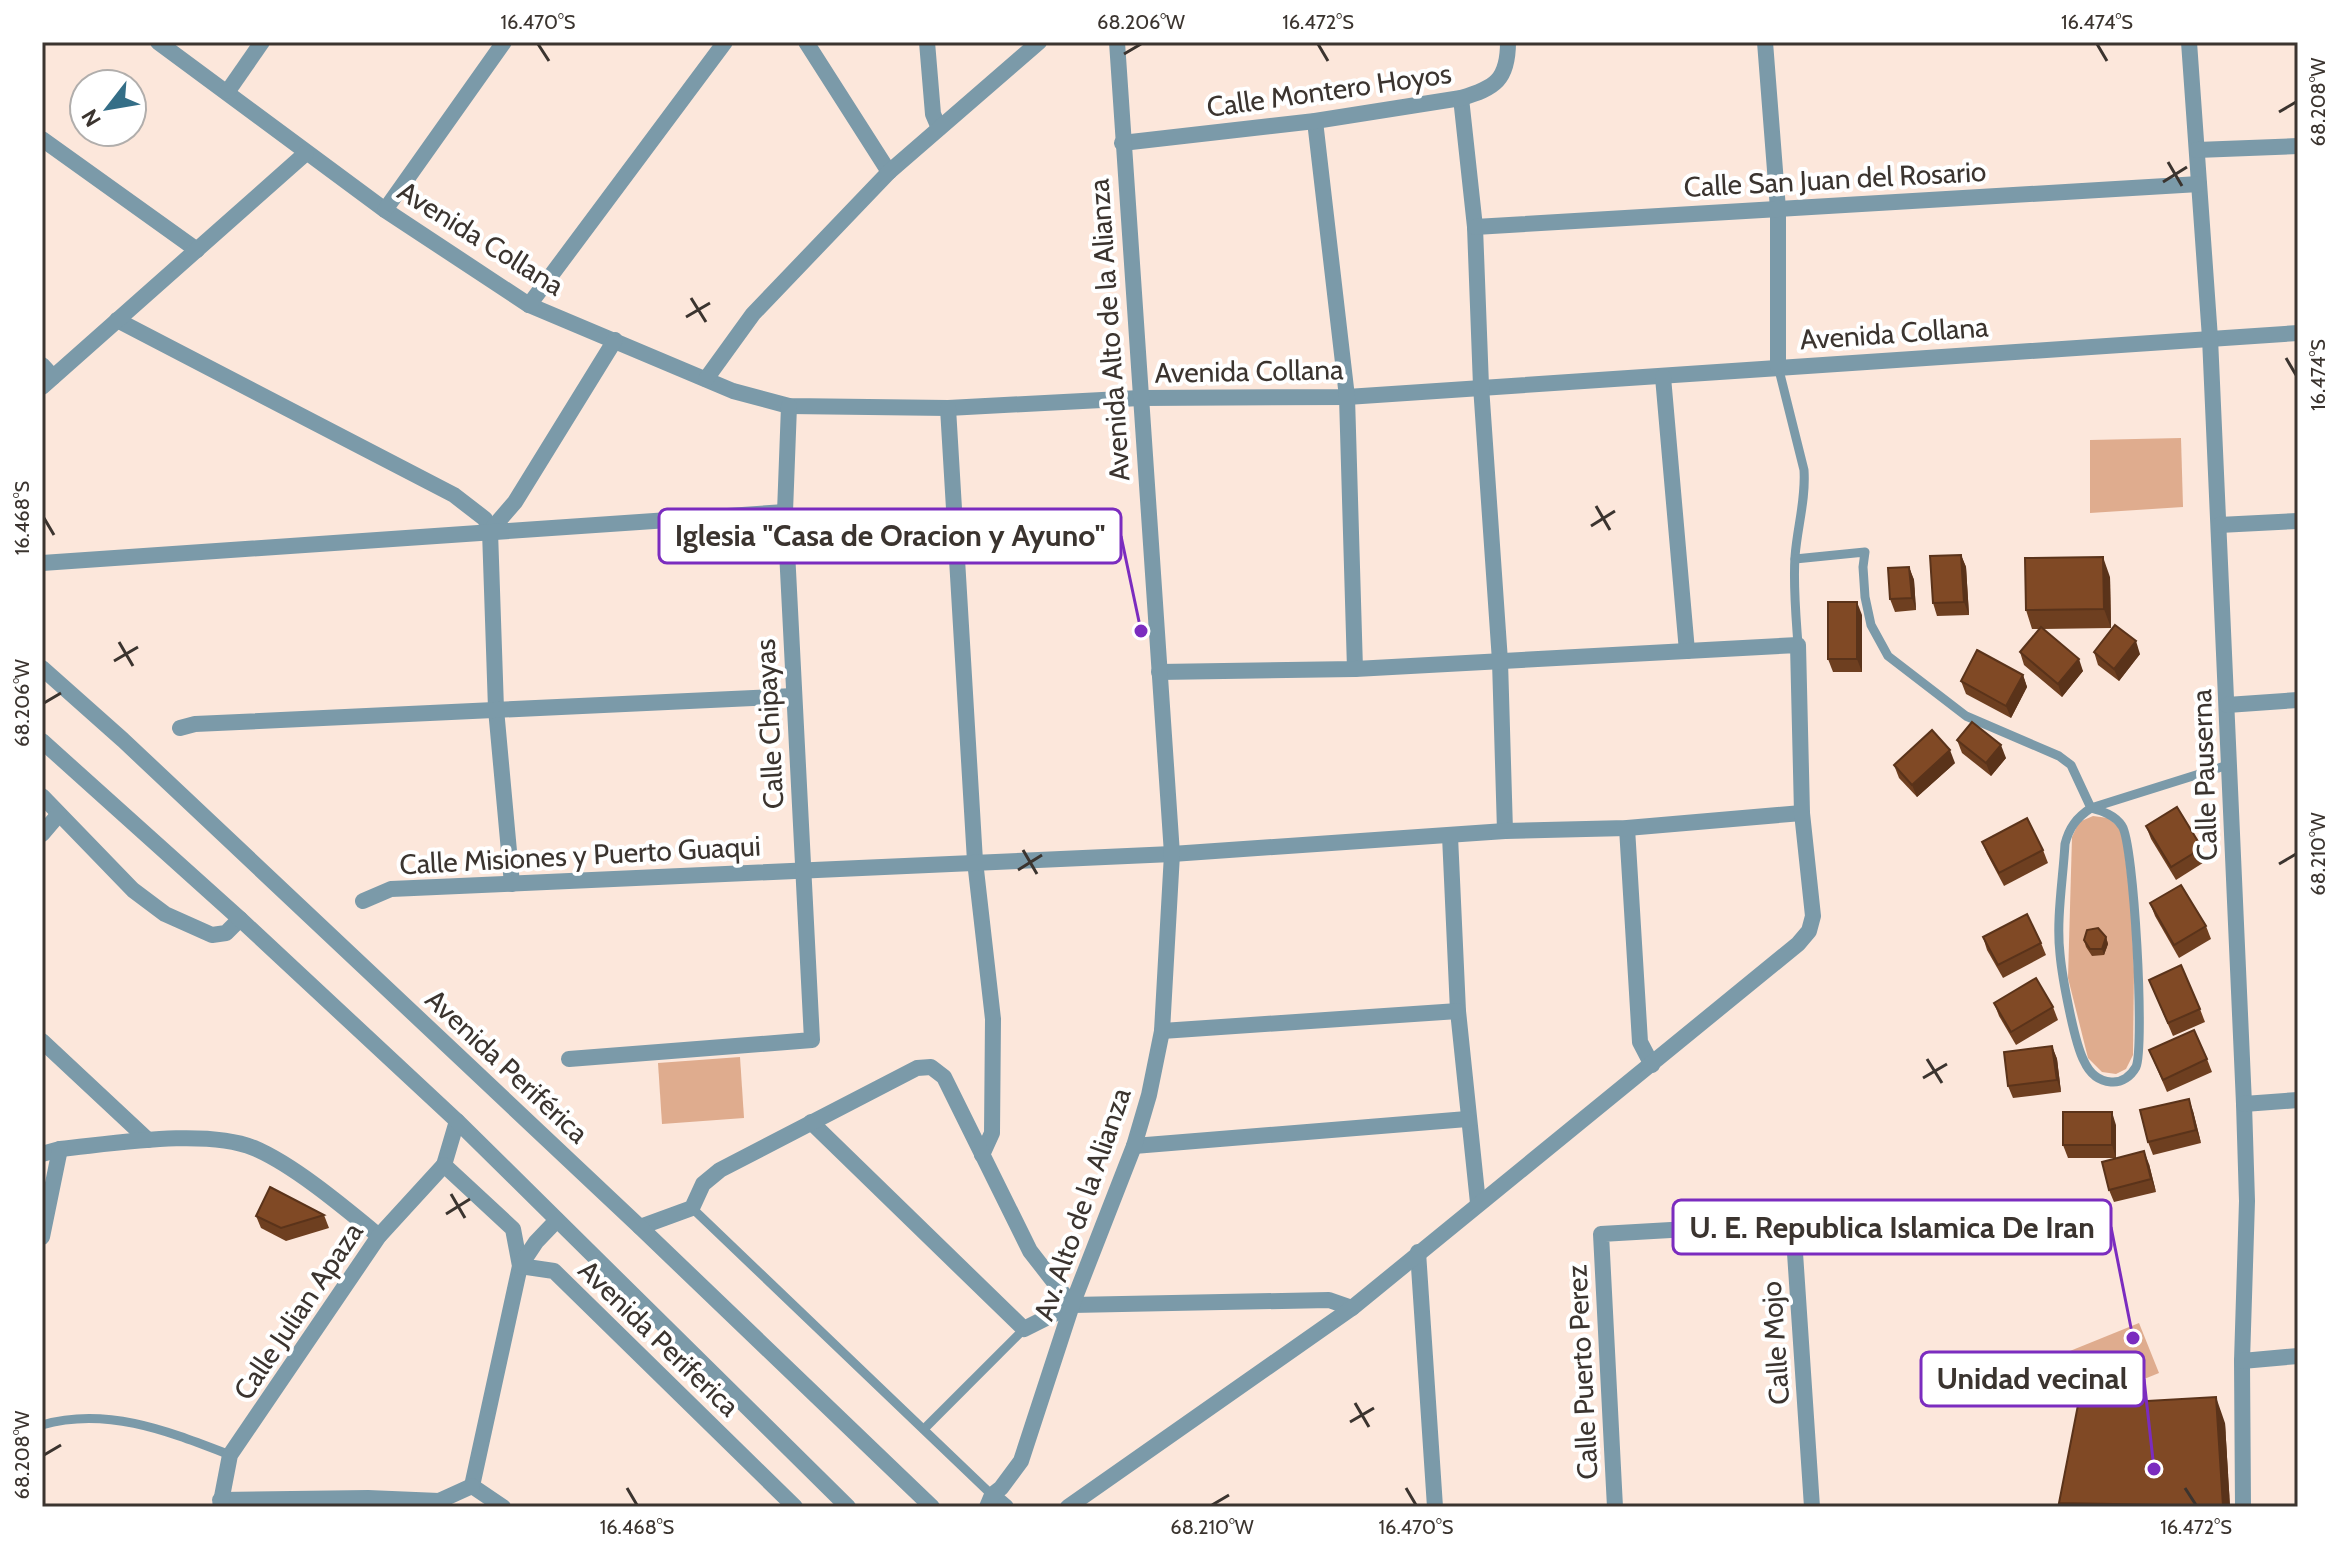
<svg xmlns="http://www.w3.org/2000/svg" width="2340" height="1549" font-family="Cabin,sans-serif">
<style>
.grass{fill:#dfac8e}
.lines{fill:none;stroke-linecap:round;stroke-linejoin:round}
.service{stroke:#7b9aa9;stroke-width:9}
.minor{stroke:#7b9aa9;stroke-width:16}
.tertiary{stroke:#7b9aa9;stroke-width:16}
.wall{fill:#6e3f20}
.shaded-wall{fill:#5a331a}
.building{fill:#804925;stroke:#5a331a;stroke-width:2}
.ticks{fill:none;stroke:#3b342f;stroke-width:3}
.labels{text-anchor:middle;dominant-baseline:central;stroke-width:8;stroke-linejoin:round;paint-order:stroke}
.street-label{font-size:28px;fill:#3b342f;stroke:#fff}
.leader{fill:none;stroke:#7b2cbf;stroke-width:3}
.callout-dot{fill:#7b2cbf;stroke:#fff;stroke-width:3}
.callout{fill:#fff;stroke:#7b2cbf;stroke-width:3}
.callout-label{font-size:30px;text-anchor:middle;font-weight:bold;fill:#3b342f}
.neatline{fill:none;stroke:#3b342f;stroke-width:3}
.ticks-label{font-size:20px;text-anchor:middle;fill:#3b342f}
</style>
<rect width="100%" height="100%" fill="#fce7db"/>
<!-- grass -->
<g class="grass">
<polygon points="2181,438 2183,507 2090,513 2090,440"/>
<polygon points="2093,816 2108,818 2122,830 2131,906 2134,971 2133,1055 2126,1069 2116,1074 2102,1072 2088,1058 2068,978 2072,837 2079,822"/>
<polygon points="740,1057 744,1118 662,1124 658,1063"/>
<polygon points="2139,1323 2159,1373 2085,1403 2065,1353"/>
</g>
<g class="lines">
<!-- service -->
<g class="service">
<path d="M1778,366L1804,470C1806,500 1797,528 1795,557C1793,586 1796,616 1798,645"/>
<polyline points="1795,559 1865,552 1863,567 1865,597 1871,625 1888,656 1966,716 2059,756 2071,765 2091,808 2228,765"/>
<path d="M2091,808C2102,811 2115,815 2122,826C2134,843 2145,1047 2136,1067C2131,1076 2122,1083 2111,1082C2098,1081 2089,1072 2084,1061C2074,1042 2062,976 2060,954C2056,920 2063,879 2065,844C2069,828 2076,818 2091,808Z"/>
<polyline points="692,1208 992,1495"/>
<path d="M42,1425C107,1406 170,1432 230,1455"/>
<polyline points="924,1429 1024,1329"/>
</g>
<!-- minor -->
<g class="minor">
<polyline points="158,42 385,210 529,305 733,391 789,406 948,408 1140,398 1347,397 2298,333"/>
<polyline points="806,42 889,172"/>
<polyline points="927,42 933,114 939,128"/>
<polyline points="1765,42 1778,209 1778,366"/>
<polyline points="2189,42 2210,338 2244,1104 2247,1201 2242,1361 2243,1507"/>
<polyline points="228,91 262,42"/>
<polyline points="1461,98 1475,227 1481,386 1500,661 1505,831"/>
<polyline points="1315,121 1347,397 1355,669"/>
<polyline points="42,139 197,250"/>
<path d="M1122,143L1315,121L1461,98C1495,88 1508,80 1508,42"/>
<polyline points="2197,150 2298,146"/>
<polyline points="385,210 504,42"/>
<polyline points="1475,227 2199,184"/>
<polyline points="529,305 725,42"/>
<polyline points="117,320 454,495 485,519 490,531 496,709 512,884"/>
<polyline points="42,365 53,377"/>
<polyline points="1663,377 1687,651"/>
<polyline points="706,379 753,314 889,172 1039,42"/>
<polyline points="42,387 306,153"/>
<polyline points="948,408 975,861 993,1019 992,1133 982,1155"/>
<polyline points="2219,525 2298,521"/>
<polyline points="490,531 515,502 615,340"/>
<polyline points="42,563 785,512"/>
<polyline points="2227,705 2298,700"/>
<polyline points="180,728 195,724 794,696"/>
<polyline points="42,796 133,890 165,914 212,935 226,933 240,919"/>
<polyline points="1627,828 1640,1042 1652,1065"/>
<polyline points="42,834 59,814"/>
<polyline points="1450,836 1458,1011 1478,1203"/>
<polyline points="363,901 391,889 1172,854 1505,831 1627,828 1802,813"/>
<polyline points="1162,1031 1458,1011"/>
<polyline points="42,1041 148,1140"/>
<polyline points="569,1059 812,1040 785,512 789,406"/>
<polyline points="2244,1104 2298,1100"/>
<polyline points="457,1121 444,1165 513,1229 520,1266 472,1486"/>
<polyline points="811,1122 1024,1329 1072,1305 1329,1300 1352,1308"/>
<polyline points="1134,1146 1467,1119"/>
<path d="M42,1154L60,1149C112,1144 205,1128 254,1148C294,1165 345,1208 379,1236"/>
<polyline points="557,1220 536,1242 520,1266 554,1271 795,1507"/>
<polyline points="640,1227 692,1208 703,1184 720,1170 917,1068 931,1067 944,1077 1030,1251 1072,1305"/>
<polyline points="42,1237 60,1149"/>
<polyline points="1418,1252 1435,1507"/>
<polyline points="2242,1361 2298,1356"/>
<polyline points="472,1486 503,1507"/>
<polyline points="992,1495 1006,1507"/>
<polyline points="220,1500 368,1498 439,1501 472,1486"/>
<polyline points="220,1507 230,1455 379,1236 444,1165"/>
<polyline points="1068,1507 1352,1308 1798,944 1809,931 1813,916 1802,813 1798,645 1355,669 1159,672"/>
<polyline points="1615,1507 1601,1234 1793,1223 1812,1507"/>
</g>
<!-- tertiary -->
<g class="tertiary">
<polyline points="42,668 123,740 640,1227 932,1507"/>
<polyline points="42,741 240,919 457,1121 848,1507"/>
<polyline points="987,1507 992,1495 1001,1488 1021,1461 1072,1305 1134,1146 1149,1095 1162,1031 1172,854 1117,42"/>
</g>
</g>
<!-- wall -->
<g class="wall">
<polygon points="1961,555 1966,567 1969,615 1937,616 1933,603"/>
<polygon points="1909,567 1914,580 1916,610 1895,612 1890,599"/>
<polygon points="2110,577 2111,628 2043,629 2083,671 2062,697 2024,665 2020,652 2039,629 2032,629 2026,610"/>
<polygon points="1862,615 1862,672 1833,672 1828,659"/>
<polygon points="2094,652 2140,654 2119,681 2098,665"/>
<polygon points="2023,675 2027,687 2011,718 1966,694 1961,681"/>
<polygon points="1957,740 2006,758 1991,776 1962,753"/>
<polygon points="1955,763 1917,797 1899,778 1894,765"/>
<polygon points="2146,826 2202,848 2206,861 2176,880 2151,839"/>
<polygon points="1982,842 2043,850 2048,863 2004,886 1987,854"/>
<polygon points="2150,903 2206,926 2211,939 2179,958 2155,916"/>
<polygon points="1983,937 2041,943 2046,955 2003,978 1987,950"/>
<polygon points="2106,937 2108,944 2104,955 2092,956 2086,947 2084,940"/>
<polygon points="2149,980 2200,1009 2205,1022 2173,1036"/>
<polygon points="1994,1003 2053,1007 2058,1020 2016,1045 1999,1016"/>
<polygon points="2052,1046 2057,1059 2061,1092 2013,1098 2008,1086"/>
<polygon points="2149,1050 2207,1059 2212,1072 2167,1092"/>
<polygon points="2193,1111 2201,1143 2153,1155 2148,1142"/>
<polygon points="2116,1125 2116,1158 2068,1158 2063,1145"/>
<polygon points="2149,1164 2156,1192 2114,1202 2109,1190"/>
<polygon points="324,1215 329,1228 286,1241 261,1228 256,1216"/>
<polygon points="2225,1423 2230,1507 2060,1507 2059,1503"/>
</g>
<!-- shaded-wall -->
<g class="shaded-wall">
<polygon points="1961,555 1966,567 1969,615 1964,602"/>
<polygon points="2103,557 2110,577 2111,628 2104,609"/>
<polygon points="1909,567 1914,580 1916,610 1912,598"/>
<polygon points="1857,602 1862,615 1862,672 1857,659"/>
<polygon points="2136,641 2140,654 2119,681 2114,669"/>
<polygon points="2079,659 2083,671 2062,697 2058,684"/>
<polygon points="2023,675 2027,687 2011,718 2006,706"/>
<polygon points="2001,745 2006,758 1991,776 1986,763"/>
<polygon points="1950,750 1955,763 1917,797 1912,785"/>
<polygon points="2106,937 2108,944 2104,955 2102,949"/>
<polygon points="2052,1046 2057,1059 2061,1092 2057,1080"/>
<polygon points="2189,1099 2193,1111 2201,1143 2196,1130"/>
<polygon points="2112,1112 2116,1125 2116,1158 2112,1145"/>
<polygon points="2144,1151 2149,1164 2156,1192 2151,1179"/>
<polygon points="2216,1397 2225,1423 2230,1507 2223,1507"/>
</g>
<!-- building -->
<g class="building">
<polygon points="1961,555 1964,602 1933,603 1930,556"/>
<polygon points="2103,557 2104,609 2026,610 2025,558"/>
<polygon points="1909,567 1912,598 1890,599 1888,568"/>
<rect x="1828" y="602" width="29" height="57"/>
<polygon points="2115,625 2136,641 2114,669 2094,652"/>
<polygon points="2041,627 2079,659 2058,684 2020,652"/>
<polygon points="1977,650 2023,675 2006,706 1961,681"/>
<polygon points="1972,722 2001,745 1986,763 1957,740"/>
<polygon points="1932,730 1950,750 1912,785 1894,765"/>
<polygon points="2177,807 2202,848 2171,867 2146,826"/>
<polygon points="2027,818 2043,850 1999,873 1982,842"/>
<polygon points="2181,885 2206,926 2174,945 2150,903"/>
<polygon points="2027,914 2041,943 1998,965 1983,937"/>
<polygon points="2098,928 2106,937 2102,949 2090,949 2084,940 2087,930"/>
<polygon points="2181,965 2200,1009 2168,1023 2149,980"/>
<polygon points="2036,978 2053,1007 2011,1032 1994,1003"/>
<polygon points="2194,1030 2207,1059 2163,1080 2149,1050"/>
<polygon points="2052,1046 2057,1080 2008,1086 2004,1052"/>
<polygon points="2189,1099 2196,1130 2148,1142 2140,1110"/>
<rect x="2063" y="1112" width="49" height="33"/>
<polygon points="2144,1151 2151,1179 2109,1190 2102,1162"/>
<polygon points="270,1187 324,1215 281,1228 256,1216"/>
<polygon points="2216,1397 2223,1506 2059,1503 2078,1405"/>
</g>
<!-- ticks -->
<path class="ticks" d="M538,44L549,61M1318,44L1328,61M2097,44L2107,61M1124,54L1141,44M2279,112L2296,102M2168,162L2182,186M2163,182L2187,167M691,298L706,322M686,317L710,303M2286,358L2296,375M1596,506L1610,530M44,518L54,535M1591,526L1615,511M119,642L133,666M114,661L138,647M44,703L61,693M1023,850L1037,874M2279,864L2296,854M1018,870L1042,855M1927,1059L1942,1083M1923,1078L1947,1064M451,1194L465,1218M446,1214L470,1199M1355,1403L1369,1427M1350,1422L1374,1408M44,1455L61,1445M627,1488L637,1505M1406,1488L1416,1505M2185,1488L2196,1505M1212,1505L1229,1495"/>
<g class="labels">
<!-- street labels -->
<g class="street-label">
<text transform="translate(1329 90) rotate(-8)">Calle Montero Hoyos</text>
<text transform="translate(1835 179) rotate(-3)">Calle San Juan del Rosario</text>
<text transform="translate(481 238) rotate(32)">Avenida Collana</text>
<text transform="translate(1109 330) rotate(-94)">Avenida Alto de la Alianza</text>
<text transform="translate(1894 333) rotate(-4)">Avenida Collana</text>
<text transform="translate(1249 371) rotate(-1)">Avenida Collana</text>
<text transform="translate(769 724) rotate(-93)">Calle Chipayas</text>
<text transform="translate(2204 775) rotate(-92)">Calle Pauserna</text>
<text transform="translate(580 855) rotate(-3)">Calle Misiones y Puerto Guaqui</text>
<text transform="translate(507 1066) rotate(43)">Avenida Periférica</text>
<text transform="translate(1082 1204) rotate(-71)">Av. Alto de la Alianza</text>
<text transform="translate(298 1311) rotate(-56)">Calle Julian Apaza</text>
<text transform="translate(659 1338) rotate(44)">Avenida Periferica</text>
<text transform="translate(1775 1343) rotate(-94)">Calle Mojo</text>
<text transform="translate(1582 1372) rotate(-93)">Calle Puerto Perez</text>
</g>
</g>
<!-- callouts -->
<path class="leader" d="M1141 631L1121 536M2133 1338L2111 1227M2154 1469L2144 1379"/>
<g class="callout-dot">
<circle cx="1141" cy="631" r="8"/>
<circle cx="2133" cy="1338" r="8"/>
<circle cx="2154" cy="1469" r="8"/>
</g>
<g class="callout">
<rect x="659" y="509" width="462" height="54" rx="8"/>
<rect x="1673" y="1200" width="438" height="54" rx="8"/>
<rect x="1921" y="1352" width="223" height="54" rx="8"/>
</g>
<g class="callout-label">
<text x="890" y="546">Iglesia "Casa de Oracion y Ayuno"</text>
<text x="1892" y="1238">U. E. Republica Islamica De Iran</text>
<text x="2032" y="1389">Unidad vecinal</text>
</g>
<!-- border -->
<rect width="2340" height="1549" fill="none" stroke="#ffffff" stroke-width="88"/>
<!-- north arrow -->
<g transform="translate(108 108) rotate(239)"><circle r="38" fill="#ffffff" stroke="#b1aeac" stroke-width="2"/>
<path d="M0-6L14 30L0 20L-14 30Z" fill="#346e87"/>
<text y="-12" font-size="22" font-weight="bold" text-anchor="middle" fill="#3b342f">N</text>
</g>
<rect x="44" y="44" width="2252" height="1461" class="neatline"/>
<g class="ticks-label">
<text x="538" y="29">16.470°S</text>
<text x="1141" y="29">68.206°W</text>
<text x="1318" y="29">16.472°S</text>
<text x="2097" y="29">16.474°S</text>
<text transform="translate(2318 102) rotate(-90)" y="7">68.208°W</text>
<text transform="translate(2318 375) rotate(-90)" y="7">16.474°S</text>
<text transform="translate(22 518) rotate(-90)" y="7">16.468°S</text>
<text transform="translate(22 703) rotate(-90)" y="7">68.206°W</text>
<text transform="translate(2318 854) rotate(-90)" y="7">68.210°W</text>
<text transform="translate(22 1455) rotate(-90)" y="7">68.208°W</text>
<text x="637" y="1534">16.468°S</text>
<text x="1212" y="1534">68.210°W</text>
<text x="1416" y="1534">16.470°S</text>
<text x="2196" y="1534">16.472°S</text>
</g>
</svg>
